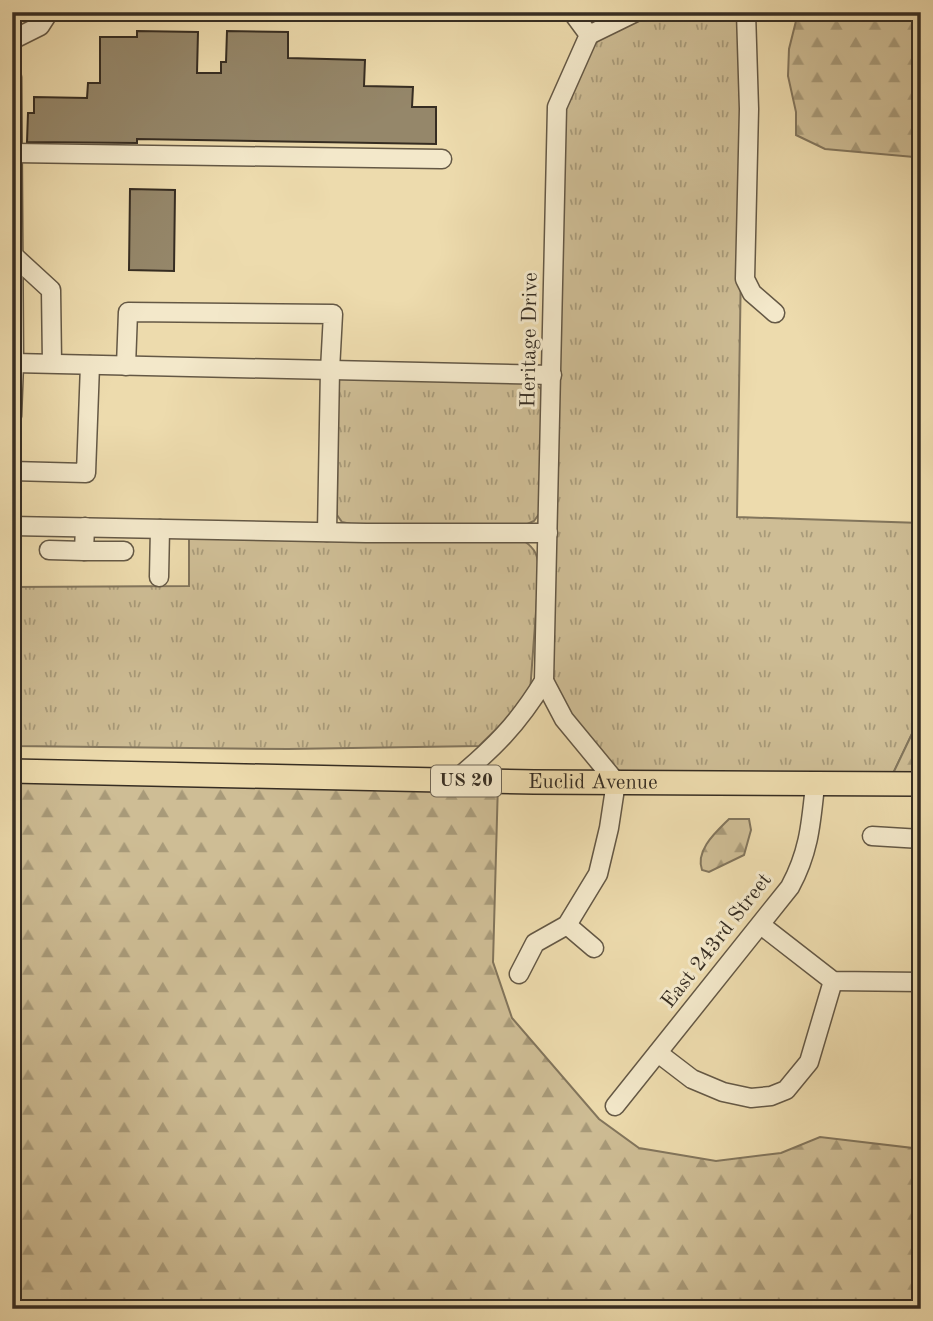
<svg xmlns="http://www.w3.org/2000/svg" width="933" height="1321" font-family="'Old Standard TT',serif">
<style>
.grass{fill:url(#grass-tufts);stroke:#82755c;stroke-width:2}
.forest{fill:url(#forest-firs);stroke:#82755c;stroke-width:2}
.building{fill:#95876a;stroke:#362d22;stroke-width:2}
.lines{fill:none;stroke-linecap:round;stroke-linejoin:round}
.minor-casing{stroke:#645845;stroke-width:21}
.major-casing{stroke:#362d22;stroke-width:26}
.minor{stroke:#f3e8ca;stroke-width:18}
.major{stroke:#eddbad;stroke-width:23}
.labels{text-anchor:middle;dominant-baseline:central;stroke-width:6;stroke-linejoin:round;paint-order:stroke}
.shield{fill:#f3e8ca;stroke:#6f6554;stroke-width:2}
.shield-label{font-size:19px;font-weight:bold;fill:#362d22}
.street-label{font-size:21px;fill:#362d22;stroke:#f3e8ca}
</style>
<defs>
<pattern id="grass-tufts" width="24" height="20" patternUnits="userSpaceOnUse" patternTransform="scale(1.75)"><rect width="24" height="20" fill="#cebd95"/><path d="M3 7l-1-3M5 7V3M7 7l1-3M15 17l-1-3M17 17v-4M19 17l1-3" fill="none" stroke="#a89a79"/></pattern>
<pattern id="forest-firs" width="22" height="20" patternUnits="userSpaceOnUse" patternTransform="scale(1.75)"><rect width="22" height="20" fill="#cebd95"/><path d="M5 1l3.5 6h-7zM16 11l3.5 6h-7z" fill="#a89a79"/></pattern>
</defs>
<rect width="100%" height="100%" fill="#eddbad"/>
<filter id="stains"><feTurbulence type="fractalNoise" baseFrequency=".00286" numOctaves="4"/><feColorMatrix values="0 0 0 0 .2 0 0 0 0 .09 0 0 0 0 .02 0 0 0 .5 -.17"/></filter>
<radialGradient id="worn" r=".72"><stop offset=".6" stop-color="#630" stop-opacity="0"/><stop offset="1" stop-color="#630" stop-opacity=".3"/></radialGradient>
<!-- grass -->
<g class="grass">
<polygon points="636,12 745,12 737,517 921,523 921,715 888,784 616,782 544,681 557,107 589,35"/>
<polygon points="338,376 528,378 541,389 543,400 539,514 534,521 523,526 351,524 342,522 337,515"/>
<path d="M189,536L524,541C536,549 538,556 539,571L530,692L514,712L479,746L288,749L14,746V587L189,586Z"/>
</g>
<!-- forest -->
<g class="forest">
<polygon points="921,15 921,155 914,157 825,149 796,135 796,112 788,76 789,49 797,17"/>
<polygon points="921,715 921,784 888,784"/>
<polygon points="12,771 498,782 493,962 512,1018 599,1119 639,1148 716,1161 781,1153 820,1137 921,1149 921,1309 866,1309 822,1301 778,1309 12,1309"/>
<path d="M729,819H749L751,830L744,855L709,872L702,870C695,850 716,832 729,819Z"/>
</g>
<!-- building -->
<g class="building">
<polygon points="137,31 198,32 197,73 221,73 221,62 226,62 227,31 288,32 288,58 365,60 364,86 413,87 412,107 436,107 436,144 137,139 137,143 27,142 28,113 34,113 34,97 87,98 88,83 100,83 100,37 137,37"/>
<polygon points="130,189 175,190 174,271 129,270"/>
</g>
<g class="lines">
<!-- minor casing -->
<g class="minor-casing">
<g id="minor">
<polyline points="746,12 749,109 745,279 752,293 775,313"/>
<polyline points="589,35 636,12"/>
<polyline points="12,40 40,26 49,12"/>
<polyline points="12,77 14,363 12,416"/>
<polyline points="14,153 442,159"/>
<polyline points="14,256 51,290 52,363"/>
<polyline points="14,363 552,375"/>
<polyline points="126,366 128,312 333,314 330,370 327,532"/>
<polyline points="12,471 86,473 90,365"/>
<polyline points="12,526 366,533 548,533"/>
<polyline points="85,527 84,551 124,551"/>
<polyline points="49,550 84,551"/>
<polyline points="159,577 160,529"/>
<path d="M454,781C493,749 518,724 544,681L557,107L589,35L572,12"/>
<polyline points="872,836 921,839"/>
<polyline points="567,925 594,948"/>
<polyline points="761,925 833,981 921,982"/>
<polyline points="519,974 535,943 567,925 598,874 609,828 616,782 564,719 544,681"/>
<polyline points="658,1053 692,1079 723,1092 751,1098 771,1096 786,1090 809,1062 833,981"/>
<path d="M615,1106L790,887C809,852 811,824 815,785"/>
</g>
</g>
<!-- major casing -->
<g class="major-casing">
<g id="major">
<path id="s1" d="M12,771L534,782L921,784"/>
</g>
</g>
<!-- minor -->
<use href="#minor" class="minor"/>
<!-- major -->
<use href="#major" class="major"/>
</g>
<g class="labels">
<!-- shield labels -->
<rect class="shield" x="431" y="765.5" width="70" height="31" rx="5"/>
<g class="shield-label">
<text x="466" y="781">US 20</text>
</g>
<!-- street labels -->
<g class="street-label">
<text transform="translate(530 340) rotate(-89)">Heritage Drive</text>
<text stroke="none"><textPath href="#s1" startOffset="581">Euclid Avenue</textPath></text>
<text transform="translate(717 941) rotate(-52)">East 243rd Street</text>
</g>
</g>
<!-- margin -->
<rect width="933" height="1321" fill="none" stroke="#eddbad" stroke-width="42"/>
<rect x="14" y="14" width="905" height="1293" fill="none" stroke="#362d22" stroke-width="3.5"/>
<rect x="21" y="21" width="891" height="1279" fill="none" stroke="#362d22" stroke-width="2"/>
<rect width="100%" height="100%" filter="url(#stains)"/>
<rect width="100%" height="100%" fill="url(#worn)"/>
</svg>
